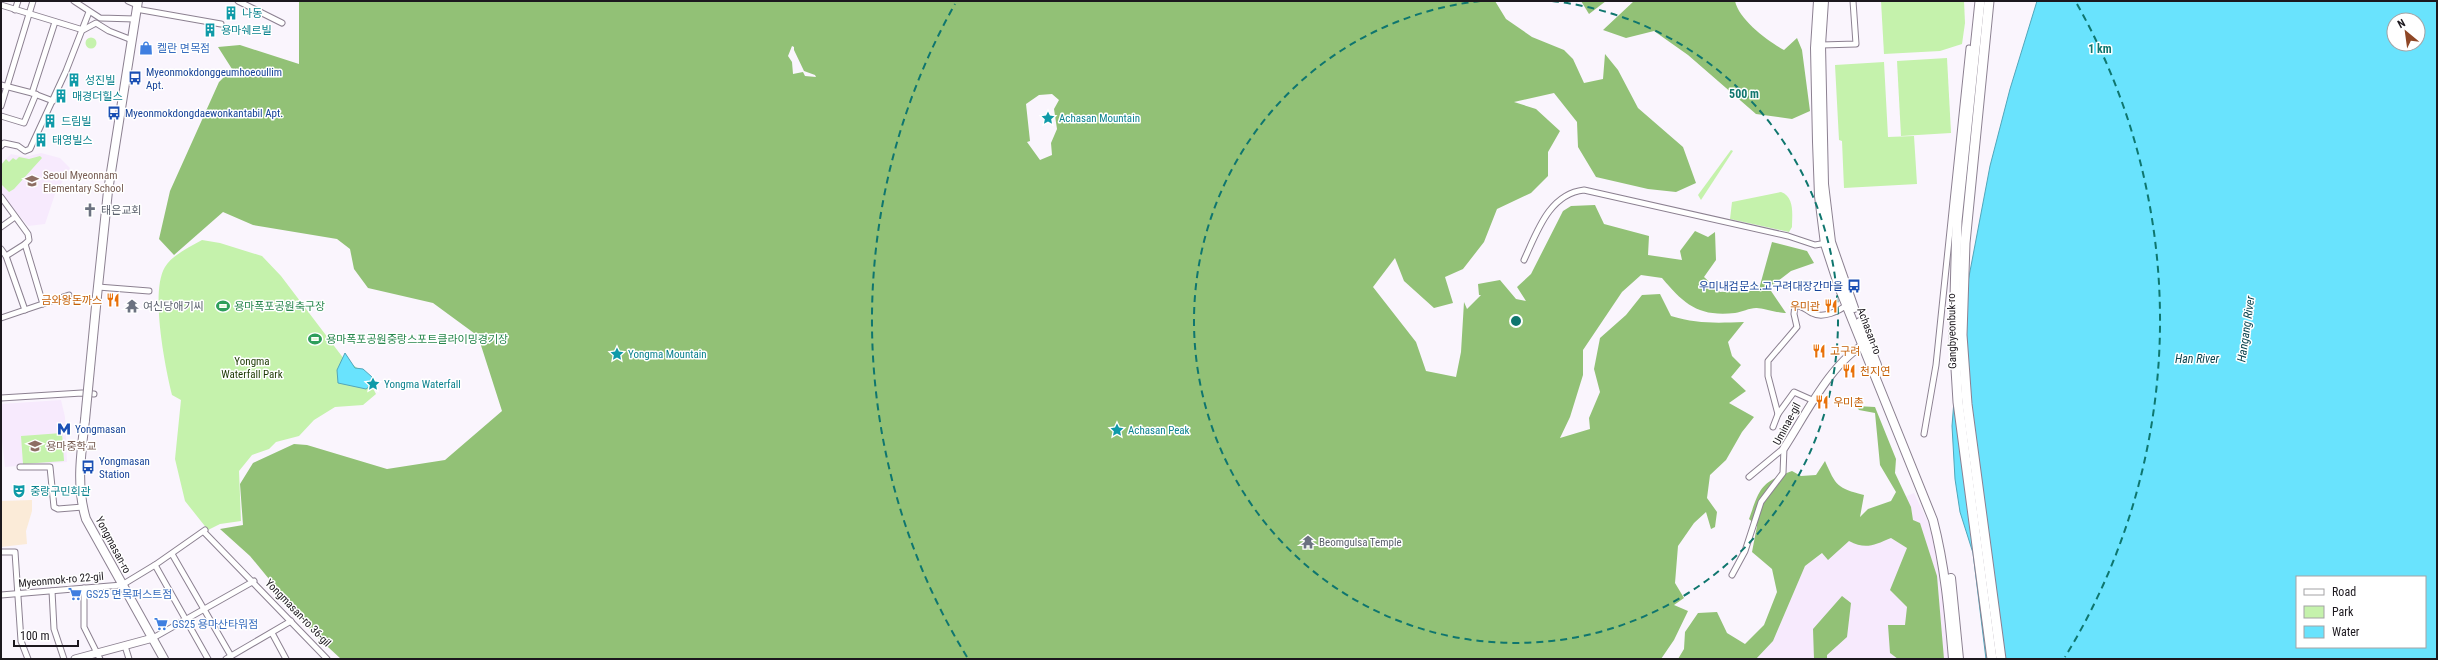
<svg xmlns="http://www.w3.org/2000/svg" width="2438" height="660" font-family="'Roboto Condensed','Noto Sans KR',sans-serif">
<style>
.built{fill:#f7eafd}
.industrial{fill:#fbebd8}
.green{fill:#c5f2ac}
.forest{fill:#92c176;fill-rule:evenodd}
.water{fill:#69e3fd;stroke:#52a6ba;fill-rule:evenodd}
.lines{fill:none;stroke-linecap:round;stroke-linejoin:round}
.street-casing{stroke:#8c8191;stroke-width:7}
.secondary-casing{stroke:#8c8191;stroke-width:9}
.primary-casing{stroke:#8c8191;stroke-width:10}
.highway-casing{stroke:#8c8191;stroke-width:11}
.street{stroke:#fff;stroke-width:5}
.secondary{stroke:#fff;stroke-width:7}
.primary{stroke:#fff;stroke-width:8}
.highway{stroke:#fff;stroke-width:9}
.primary-bridge-casing{stroke:#8c8191;stroke-width:10;stroke-linecap:butt}
.primary-bridge{stroke:#fff;stroke-width:8}
.ring{fill:none;stroke:#0f766e;stroke-width:2;stroke-dasharray:7 5}
.labels{text-anchor:middle;dominant-baseline:central;stroke-width:3;stroke-linejoin:round;paint-order:stroke}
.culture-label{font-size:11px;fill:#0d838f;stroke:#fff;text-anchor:start}
.shop-label{font-size:11px;fill:#366cbe;stroke:#fff;text-anchor:start}
.transit-label{font-size:11px;fill:#164399;stroke:#fff;text-anchor:start}
.education-label{font-size:11px;fill:#785e54;stroke:#fff;text-anchor:start}
.worship-label{font-size:11px;fill:#5b616d;stroke:#fff;text-anchor:start}
.food-label{font-size:11px;fill:#c56008;stroke:#fff;text-anchor:start}
.leisure-label{font-size:11px;fill:#27864d;stroke:#fff;text-anchor:start}
.street-label{font-size:11px;fill:#1c181e;stroke:#fff}
.park-label{font-size:11px;fill:#1d3a04;stroke:#fff}
.water-label{font-size:12px;font-style:italic;fill:#0d4550;stroke:#fff}
.centre{fill:#0f766e;stroke:#fff;stroke-width:2}
.ring-label{font-size:12px;text-anchor:middle;font-weight:bold;fill:#0f766e;stroke:#fff;stroke-width:3;stroke-linejoin:round;paint-order:stroke}
</style>
<rect width="100%" height="100%" fill="#faf5fd"/>
<!-- built -->
<g class="built">
<polygon points="41,153 60,158 70,168 55,194 45,224 28,226 1,193 1,164 11,154 25,157"/>
<polygon points="61,400 65,417 67,462 5,467 1,431 1,404"/>
<polygon points="1914,493 1928,522 1943,580 1950,659 1756,659 1773,641 1805,566 1895,501"/>
</g>
<!-- industrial -->
<polygon class="industrial" points="32,500 32,511 26,531 27,544 1,547 1,501"/>
<!-- green -->
<g class="green">
<polygon points="1881,1 1964,1 1965,23 1962,44 1940,51 1884,54"/>
<circle cx="91" cy="43" r="5.5"/>
<polygon points="1947,58 1951,133 1901,136 1897,61"/>
<polygon points="1884,62 1888,137 1914,136 1917,184 1844,188 1842,141 1839,140 1835,65"/>
<polygon points="1731,150 1733,151 1701,200 1698,195"/>
<polygon points="40,156 42,158 14,189 9,192 1,184 1,165 6,159 9,162 13,158 16,160 19,157 29,159"/>
<path d="M1781,192C1795,197 1792,215 1792,227L1789,232L1730,219L1732,202Z"/>
<path d="M202,240L220,243L262,256L281,276L344,359L365,373L376,394L363,405L335,407L314,420L299,436L276,442L269,449L252,455L239,471L241,521L220,524L208,530L185,501L175,459L181,400L172,395C165,367 150,291 165,267C172,255 190,247 202,240Z"/>
<polygon points="62,433 64,461 23,464 21,436"/>
</g>
<!-- forest -->
<g class="forest">
<path d="M299,1H1495L1506,19L1532,37L1564,50L1573,59L1584,83L1603,79L1605,54L1618,70L1638,108L1683,147L1696,183L1676,192L1648,189L1596,177L1578,147L1577,122L1554,93L1514,102L1536,109L1560,131L1548,152V176L1531,193L1497,209L1484,242L1463,269L1445,277L1453,303L1434,308L1404,281L1395,258L1373,287L1416,342L1426,371L1456,377L1461,352L1464,302L1467,309L1481,295H1479L1478,284L1500,280L1516,299L1526,301L1517,287L1531,274L1563,211L1571,206L1595,205L1604,224L1649,236L1648,255L1682,260L1680,251L1695,231L1708,237L1715,232L1716,260L1704,277L1720,292L1759,289L1772,242L1807,251L1814,263L1791,271L1769,288L1786,313C1778,313 1759,307 1756,308C1749,308 1742,312 1735,313C1698,317 1684,304 1662,278L1641,275L1622,292L1583,350V375L1570,417L1560,438L1590,429L1589,418L1600,392L1594,369L1600,338L1626,315L1642,295L1660,294L1671,316C1697,324 1717,323 1744,322L1728,342L1732,356L1741,365L1731,377L1746,391L1729,403L1754,417L1742,432L1726,460L1710,475L1707,498L1717,512L1715,527L1711,529L1706,512L1694,523L1678,546L1675,583L1684,598L1674,605L1688,611L1674,640L1661,659H341L315,635L250,556L220,529L243,525L240,484L253,463L294,444L307,445L387,469L445,460L502,411L478,336L433,303L368,288L354,269L350,249L337,239L253,225L223,212L174,255L159,239L170,191L219,82L232,69L218,47L240,45L299,64ZM792,46L794,47V50L804,71L815,75L816,77L805,76L803,72L793,74L792,62L788,56ZM1052,94L1059,100L1054,109L1057,129L1051,143L1052,155L1040,160L1027,142L1030,141L1026,104L1039,95Z"/>
<polygon points="1581,1 1606,1 1589,14"/>
<path d="M1634,1H1735C1739,20 1768,41 1784,50L1797,38L1802,50L1810,111L1792,119L1756,114L1688,55L1654,31L1626,38L1603,30Z"/>
<path d="M1856,406L1875,407L1896,459L1895,473L1911,507L1913,520L1920,523L1937,576L1944,659H1898L1890,653L1888,625H1905L1907,607L1890,590L1907,548L1891,538C1874,545 1866,550 1849,541L1828,560L1822,553L1805,566L1773,641L1756,659H1678L1684,649L1685,632L1698,613L1717,612L1727,633L1745,644L1764,625L1777,592L1772,569L1752,552L1757,526L1749,519C1760,488 1760,483 1792,471L1801,476L1816,475L1825,461C1836,486 1837,488 1864,495L1860,517L1868,509L1891,501L1896,492L1880,465L1875,413L1859,410Z"/>
<polygon points="1842,596 1851,603 1847,637 1827,655 1827,659 1814,659 1813,629"/>
</g>
<!-- water -->
<g class="water">
<path d="M2037,1H2437V659H1986L1973,553L1960,512L1955,479L1952,426L1960,324L1990,166L2010,89ZM2394,20H2418V44H2394ZM2297,577H2425V647H2297Z"/>
<polygon points="345,353 355,368 363,369 372,377 373,384 366,389 338,383 337,370"/>
</g>
<g class="lines">
<!-- street casing -->
<g class="street-casing">
<g id="street">
<polyline points="74,1 100,18 135,19"/>
<polyline points="128,1 137,5"/>
<polyline points="238,1 282,23"/>
<polyline points="1,5 83,30 96,23 109,31 132,40"/>
<polyline points="136,9 221,24"/>
<polyline points="15,10 18,1"/>
<polyline points="1821,45 1856,44 1853,1"/>
<polyline points="1,85 32,93 53,101"/>
<polyline points="32,93 55,22"/>
<polyline points="1,106 33,1"/>
<polyline points="1,116 24,123 36,94"/>
<polyline points="1,146 4,143 18,146 25,151 30,149 66,71 89,12"/>
<polyline points="1,197 28,234 29,240 25,244 43,304"/>
<polyline points="1,227 15,217"/>
<polyline points="1,249 6,256 25,310"/>
<polyline points="6,256 25,244"/>
<path d="M1524,260C1537,232 1549,194 1584,190L1788,236L1815,245L1827,243"/>
<polyline points="98,287 149,291"/>
<polyline points="1,318 69,295"/>
<polyline points="1,398 82,393 94,394"/>
<path d="M1778,414L1768,376V361L1797,327L1794,314L1795,305C1803,306 1806,310 1812,313C1823,319 1839,311 1847,305"/>
<polyline points="1773,427 1778,414 1794,392 1812,400"/>
<polyline points="1924,434 1936,365 1969,48"/>
<polyline points="20,467 50,467 54,507 58,509 83,507"/>
<polyline points="1749,477 1784,448"/>
<polyline points="204,532 327,659"/>
<polyline points="1,552 15,552 21,641 28,659"/>
<polyline points="172,554 231,656"/>
<polyline points="155,565 208,659"/>
<polyline points="1732,575 1745,551 1761,502 1783,473 1784,448"/>
<polyline points="122,585 155,565 205,530"/>
<polyline points="84,588 84,627 100,659"/>
<polyline points="52,591 54,629 64,659"/>
<polyline points="1,595 122,585"/>
<polyline points="272,633 286,659"/>
<polyline points="153,638 254,581"/>
<polyline points="125,646 129,659"/>
<polyline points="226,659 291,621"/>
</g>
</g>
<!-- secondary casing -->
<g class="secondary-casing">
<g id="secondary">
<path d="M1784,448C1805,416 1832,360 1867,343"/>
<polyline points="75,659 153,638"/>
</g>
</g>
<!-- primary casing -->
<g class="primary-casing">
<g id="primary">
<path d="M1818,1L1815,48L1817,142L1819,196L1825,244L1839,287L1933,520C1945,566 1949,612 1953,659"/>
<polyline points="1824,1 1821,45 1824,184 1831,242 1854,308"/>
<polyline points="97,296 108,191 138,1"/>
<polyline points="1860,322 1877,365"/>
<path d="M85,420C81,454 76,486 86,519L164,659"/>
<polyline points="1951,578 1959,659"/>
</g>
</g>
<!-- highway casing -->
<g class="highway-casing">
<g id="highway">
<polyline points="1980,1 1957,221 1954,336 1958,402 1992,659"/>
<polyline points="1989,1 1965,243 1962,335 1967,404 2001,659"/>
</g>
</g>
<!-- street -->
<use href="#street" class="street"/>
<!-- secondary -->
<use href="#secondary" class="secondary"/>
<!-- primary -->
<use href="#primary" class="primary"/>
<!-- highway -->
<use href="#highway" class="highway"/>
<!-- primary-bridge casing -->
<g class="primary-bridge-casing">
<polyline id="primary-bridge" points="85,420 97,296"/>
</g>
<!-- primary-bridge -->
<use href="#primary-bridge" class="primary-bridge"/>
</g>
<!-- distance rings -->
<g class="ring">
<path d="M1552 1A322 322 0 1 1 1480 1"/>
<path d="M967 657A644 644 0 0 1 955 4M2077 4A644 644 0 0 1 2065 657"/>
</g>
<!-- icons -->
<defs>
<g id="building-bare" transform="scale(1.08)"><path d="M-4-6H4V6H1V3H-1V6H-4ZM-2.5-4.3h1.7v1.8h-1.7ZM.8-4.3h1.7v1.8H.8ZM-2.5-1h1.7V.8h-1.7ZM.8-1h1.7V.8H.8Z" fill="#0f9aa8" stroke="#fff" stroke-width="2.5" paint-order="stroke"/></g>
<g id="shop-bare" transform="scale(1.08)"><path d="M-5-2.5h2.3a2.7 3.5 0 0 1 5.4 0H5L5.5 6h-11ZM-1.5-2.5h3a1.5 2.3 0 0 0-3 0Z" fill="#3f7fe0" stroke="#fff" stroke-width="2.5" paint-order="stroke"/></g>
<g id="bus-bare" transform="scale(1.08)"><path d="M-5-6H5V4H4V6H2V4H-2V6H-4V4H-5ZM-3.5-4V0h7V-4ZM-3.5 1.2v1.5H-2V1.2ZM2 1.2v1.5H3.5V1.2Z" fill="#1a4fb4" stroke="#fff" stroke-width="2.5" paint-order="stroke"/></g>
<g id="sight-bare" transform="scale(1.08)"><path d="M0-6L1.8-2.2L6-1.7L2.9 1.2L3.7 5.4L0 3.3L-3.7 5.4L-2.9 1.2L-6-1.7L-1.8-2.2Z" fill="#0f9aa8" stroke="#fff" stroke-width="2.5" paint-order="stroke"/></g>
<g id="school-bare" transform="scale(1.08)"><path d="M0-5L7-2L0 1L-7-2ZM-4 1L0 2.5L4 1V4Q0 6-4 4Z" fill="#8d6e63" stroke="#fff" stroke-width="2.5" paint-order="stroke"/></g>
<g id="church-bare" transform="scale(1.08)"><path d="M-1.2-6h2.4v3.5h3.3v2.4h-3.3V6h-2.4V-.1h-3.3v-2.4h3.3Z" fill="#6b7280" stroke="#fff" stroke-width="2.5" paint-order="stroke"/></g>
<g id="restaurant-bare" transform="scale(1.08)"><path d="M-5-6h1v4h1v-4h1v4h1v-4h1v5L-1.5 .5V6h-2V.5L-5-1ZM5-6V6H3V1.5H1.5Q1.5-4 5-6Z" fill="#e8710a" stroke="#fff" stroke-width="2.5" paint-order="stroke"/></g>
<g id="temple-bare" transform="scale(1.08)"><path d="M0-6L5-2H3V0L6.5 2.5H4V6H1.5V3h-3V6H-4V2.5H-6.5L-3 0V-2H-5Z" fill="#6b7280" stroke="#fff" stroke-width="2.5" paint-order="stroke"/></g>
<g id="stadium-bare" transform="scale(1.08)"><path d="M0-5a6.5 5 0 1 0 0 10a6.5 5 0 1 0 0-10ZM-3.5-1.8h7v3.6h-7Z" fill="#2e9e5b" stroke="#fff" stroke-width="2.5" paint-order="stroke"/></g>
<g id="metro-bare" transform="scale(1.08)"><path d="M-5.5 5V-5H-3L0 0L3-5H5.5V5H3V-.5L0 4L-3-.5V5Z" fill="#1a4fb4" stroke="#fff" stroke-width="2.5" paint-order="stroke"/></g>
<g id="theatre-bare" transform="scale(1.08)"><path d="M-5-5.5Q0-4 5-5.5V0Q5 5 0 6Q-5 5-5 0ZM-3.3-2.5H-1v1.5H-3.3ZM1-2.5H3.3v1.5H1ZM-2.8 1Q0 5.5 2.8 1Z" fill="#0f9aa8" stroke="#fff" stroke-width="2.5" paint-order="stroke"/></g>
<g id="supermarket-bare" transform="scale(1.08)"><path d="M-6-5.5h2.5l.6 2H6L4.5 2H-2.5L-4.4-4H-6ZM-1.5 3.2a1.3 1.3 0 1 0 .1 0ZM3 3.2a1.3 1.3 0 1 0 .1 0Z" fill="#3f7fe0" stroke="#fff" stroke-width="2.5" paint-order="stroke"/></g>
</defs>
<g fill-rule="evenodd">
<use href="#building-bare" x="231" y="13"/>
<use href="#building-bare" x="210" y="30"/>
<use href="#shop-bare" x="146" y="48"/>
<use href="#bus-bare" x="135" y="78"/>
<use href="#building-bare" x="74" y="80"/>
<use href="#building-bare" x="61" y="96"/>
<use href="#bus-bare" x="114" y="113"/>
<use href="#sight-bare" x="1048" y="118"/>
<use href="#building-bare" x="50" y="121"/>
<use href="#building-bare" x="41" y="140"/>
<use href="#school-bare" x="32" y="181"/>
<use href="#church-bare" x="90" y="210"/>
<use href="#bus-bare" x="1854" y="286"/>
<use href="#restaurant-bare" x="113" y="300"/>
<use href="#temple-bare" x="132" y="306"/>
<use href="#stadium-bare" x="223" y="306"/>
<use href="#restaurant-bare" x="1831" y="306"/>
<use href="#stadium-bare" x="315" y="339"/>
<use href="#restaurant-bare" x="1819" y="351"/>
<use href="#sight-bare" x="617" y="354"/>
<use href="#restaurant-bare" x="1849" y="371"/>
<use href="#sight-bare" x="373" y="384"/>
<use href="#restaurant-bare" x="1822" y="402"/>
<use href="#metro-bare" x="64" y="429"/>
<use href="#sight-bare" x="1117" y="430"/>
<use href="#school-bare" x="35" y="446"/>
<use href="#bus-bare" x="88" y="467"/>
<use href="#theatre-bare" x="19" y="491"/>
<use href="#temple-bare" x="1308" y="542"/>
<use href="#supermarket-bare" x="75" y="594"/>
<use href="#supermarket-bare" x="161" y="624"/>
</g>
<g class="labels">
<!-- culture labels -->
<g class="culture-label">
<text x="242" y="13">나동</text>
<text x="221" y="30">용마쉐르빌</text>
<text x="85" y="80">성진빌</text>
<text x="72" y="96">매경더힐스</text>
<text x="1059" y="118">Achasan Mountain</text>
<text x="61" y="121">드림빌</text>
<text x="52" y="140">태영빌스</text>
<text x="628" y="354">Yongma Mountain</text>
<text x="384" y="384">Yongma Waterfall</text>
<text x="1128" y="430">Achasan Peak</text>
<text x="30" y="491">중랑구민회관</text>
</g>
<!-- shop labels -->
<g class="shop-label">
<text x="157" y="48">켈란 면목점</text>
<text x="86" y="594">GS25 면목퍼스트점</text>
<text x="172" y="624">GS25 용마산타워점</text>
</g>
<!-- transit labels -->
<g class="transit-label">
<text x="146" y="72">Myeonmokdonggeumhoeoullim<tspan x="146" dy="13">Apt.</tspan></text>
<text x="125" y="113">Myeonmokdongdaewonkantabil Apt.</text>
<text x="1843" y="286" text-anchor="end">우미내검문소.고구려대장간마을</text>
<text x="75" y="429">Yongmasan</text>
<text x="99" y="461">Yongmasan<tspan x="99" dy="13">Station</tspan></text>
</g>
<!-- education labels -->
<g class="education-label">
<text x="43" y="175">Seoul Myeonnam<tspan x="43" dy="13">Elementary School</tspan></text>
<text x="46" y="446">용마중학교</text>
</g>
<!-- worship labels -->
<g class="worship-label">
<text x="101" y="210">태은교회</text>
<text x="143" y="306">여신당애기씨</text>
<text x="1319" y="542">Beomgulsa Temple</text>
</g>
<!-- food labels -->
<g class="food-label">
<text x="102" y="300" text-anchor="end">금와왕돈까스</text>
<text x="1820" y="306" text-anchor="end">우미관</text>
<text x="1830" y="351">고구려</text>
<text x="1860" y="371">천지연</text>
<text x="1833" y="402">우미촌</text>
</g>
<!-- leisure labels -->
<g class="leisure-label">
<text x="234" y="306">용마폭포공원축구장</text>
<text x="326" y="339">용마폭포공원중랑스포트클라이밍경기장</text>
</g>
<!-- street labels -->
<g class="street-label">
<text transform="translate(1869 331) rotate(69)">Achasan-ro</text>
<text transform="translate(1952 331) rotate(-91)">Gangbyeonbuk-ro</text>
<text transform="translate(1787 424) rotate(-62)">Uminae-gil</text>
<text transform="translate(113 545) rotate(62)">Yongmasan-ro</text>
<text transform="translate(61 580) rotate(-5)">Myeonmok-ro 22-gil</text>
<text transform="translate(298 613) rotate(46)">Yongmasan-ro 36-gil</text>
</g>
<!-- park labels -->
<g class="park-label">
<text x="252" y="361">Yongma<tspan x="252" dy="13">Waterfall Park</tspan></text>
</g>
<!-- water labels -->
<g class="water-label">
<text transform="translate(2246 329) rotate(-82)">Hangang River</text>
<text x="2197" y="359">Han River</text>
</g>
</g>
<circle cx="1516" cy="321" r="6" class="centre"/>
<g class="ring-label">
<text x="2100" y="53">1 km</text>
<text x="1744" y="98">500 m</text>
</g>
<!-- border -->
<rect width="2438" height="660" fill="none" stroke="#1c181e" stroke-width="4"/>
<!-- legend -->
<rect x="2296" y="576" width="130" height="72" fill="#ffffff" stroke="#a4a3a5"/>
<rect x="2304" y="589" width="20" height="6" fill="#ffffff" stroke="#a4a3a5"/>
<text x="2332" y="596" font-size="12" fill="#1c181e">Road</text>
<rect x="2304" y="606" width="20" height="12" fill="#c5f2ac" stroke="#a4a3a5"/>
<text x="2332" y="616" font-size="12" fill="#1c181e">Park</text>
<rect x="2304" y="626" width="20" height="12" fill="#69e3fd" stroke="#a4a3a5"/>
<text x="2332" y="636" font-size="12" fill="#1c181e">Water</text>
<!-- north arrow -->
<g transform="translate(2406 32) rotate(331)"><circle r="19" fill="#ffffff" stroke="#a4a3a5"/>
<path d="M0-3L7 15L0 10L-7 15Z" fill="#8f4726"/>
<text y="-6" font-size="11" font-weight="bold" text-anchor="middle" fill="#1c181e">N</text>
</g>
<!-- scale -->
<path d="M14 640v6h64v-6" fill="none" stroke="#1c181e" stroke-width="2"/>
<text x="20" y="640" font-size="12" fill="#1c181e" stroke="#ffffff" stroke-width="3" paint-order="stroke">100 m</text>
</svg>
